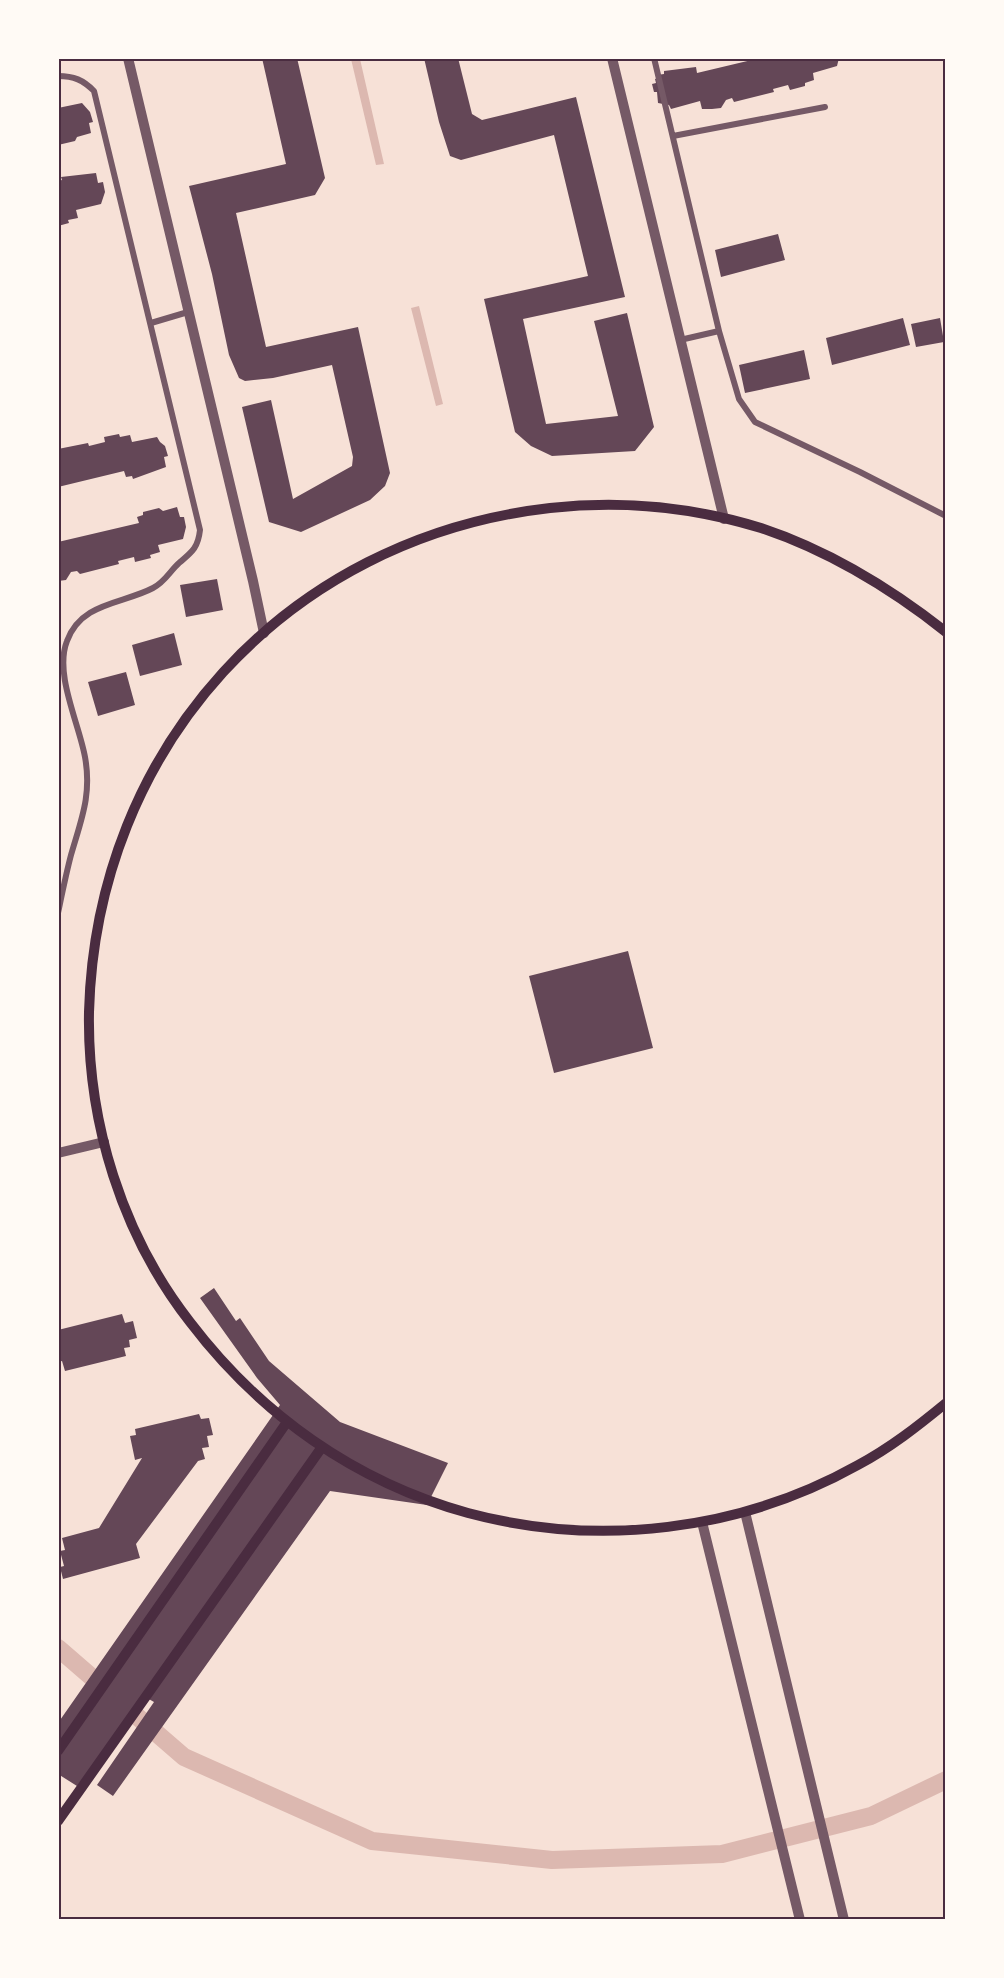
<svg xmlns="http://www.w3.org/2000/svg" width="1004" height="1978" viewBox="0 0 1004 1978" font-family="'Public Sans',sans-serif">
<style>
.water{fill:#dcb8b0}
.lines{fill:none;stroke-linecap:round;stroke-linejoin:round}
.canal{stroke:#dcb8b0;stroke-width:18}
.building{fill:#644757}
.minor{stroke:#755966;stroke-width:6}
.tertiary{stroke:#755966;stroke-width:10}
.secondary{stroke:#4a2c40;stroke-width:10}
.neatline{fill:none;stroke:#4a2c40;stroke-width:2}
</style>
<rect width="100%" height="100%" fill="#f7e1d7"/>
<path class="water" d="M351,59H360L384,164L376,165Z
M419,306L443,404L436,406L411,308Z"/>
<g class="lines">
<path class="canal" d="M58,1648L184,1757L372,1841L552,1860L722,1854L871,1816L946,1780"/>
</g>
<path class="building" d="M262,58H297L325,178L315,195L236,213L266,347L358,327L390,473L385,486L370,500L301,532L269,522L242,407L271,400L293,499L352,466L353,457L332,365L273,378L245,381L239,378L229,355L212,274L189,186L286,164Z
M424,58H458L472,114L482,120L576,97L625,297L523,319L546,424L618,416L594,321L627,313L654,427L635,451L552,456L531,446L515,432L484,299L588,276L554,135L461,160L450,156L439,122Z
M760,58H839L837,66L813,73L814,80L805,83V86L790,90L788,85L773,89L774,92L734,102L732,98L726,100L721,108L712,109H702L700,101L671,109L669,105L658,103L657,92H654L652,84L656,83L655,79L658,78L657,75L664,74V71L696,67L697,73Z
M82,103L90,112L93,122L89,123L91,133L77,137L75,141L58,145V108Z
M96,173L98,183L103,182L105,192L101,204L76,210L78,218L68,220L69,223L58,226V181L62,180L61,177Z
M778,234L785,260L721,277L715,250Z
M903,318L910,345L832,365L826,338Z
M940,318L944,342L916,347L911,324Z
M804,350L810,379L745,393L739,365Z
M119,434L120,437L130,435L132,442L157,437L160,442L165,446L168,456L164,457L166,467L133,479L132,476L126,477L124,471L58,487V449L88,443L89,446L105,442L104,437Z
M177,507L180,517H184L186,527L183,539L158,545L160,552L150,555L151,558L135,562L134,557L118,561L119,564L80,574L77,571L71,572L66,580L58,581V542L139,523L137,517L143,515V512L159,508L163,511Z
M217,579L223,610L186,617L180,585Z
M174,633L182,665L140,676L132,645Z
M126,672L135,705L98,716L88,682Z
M628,951L653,1048L554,1073L529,976Z
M214,1288L236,1321L240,1318L269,1361L340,1422L448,1463L427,1505L330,1491L113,1796L97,1785L154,1702L147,1698L77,1786L58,1774V1723L280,1405L257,1378L200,1298Z
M122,1314L125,1323L133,1321L137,1338L129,1340L130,1347L124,1348L126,1356L65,1371L62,1361L58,1362V1330Z
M199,1414L201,1419L209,1418L213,1435L207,1436L209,1447L202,1448L205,1459L198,1461L136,1544L140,1558L63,1579L60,1567L64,1566L60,1551L65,1550L62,1538L99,1528L142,1458L135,1460L130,1436L136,1435L135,1429Z"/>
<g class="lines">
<path class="minor" d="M654,58L719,331L739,399L755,422L860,472L946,516
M58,76C74,76 83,80 94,91L200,530C198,548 192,552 179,563C170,571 165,582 153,588C123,604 81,602 67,641C54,674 79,723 85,757C92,795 81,820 71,855C66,874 62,894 58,913
M673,136L825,107
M151,323L188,312
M680,340L719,331"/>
<path class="tertiary" d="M128,58L253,581L264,633
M612,58L724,519
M58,1153L104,1142
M745,1512L844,1920
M702,1522L800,1920"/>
<path class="secondary" d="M946,632C889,587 830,551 761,528C693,507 620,500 550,508C286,538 96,748 89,1012C87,1122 122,1235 190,1322C260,1414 355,1482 468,1513C599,1548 740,1531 858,1465C890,1448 918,1426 946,1403
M58,1751L287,1422
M58,1821L322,1447"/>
</g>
<rect width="1004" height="1978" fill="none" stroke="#fffaf5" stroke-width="120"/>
<rect x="60" y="60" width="884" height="1858" class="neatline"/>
</svg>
